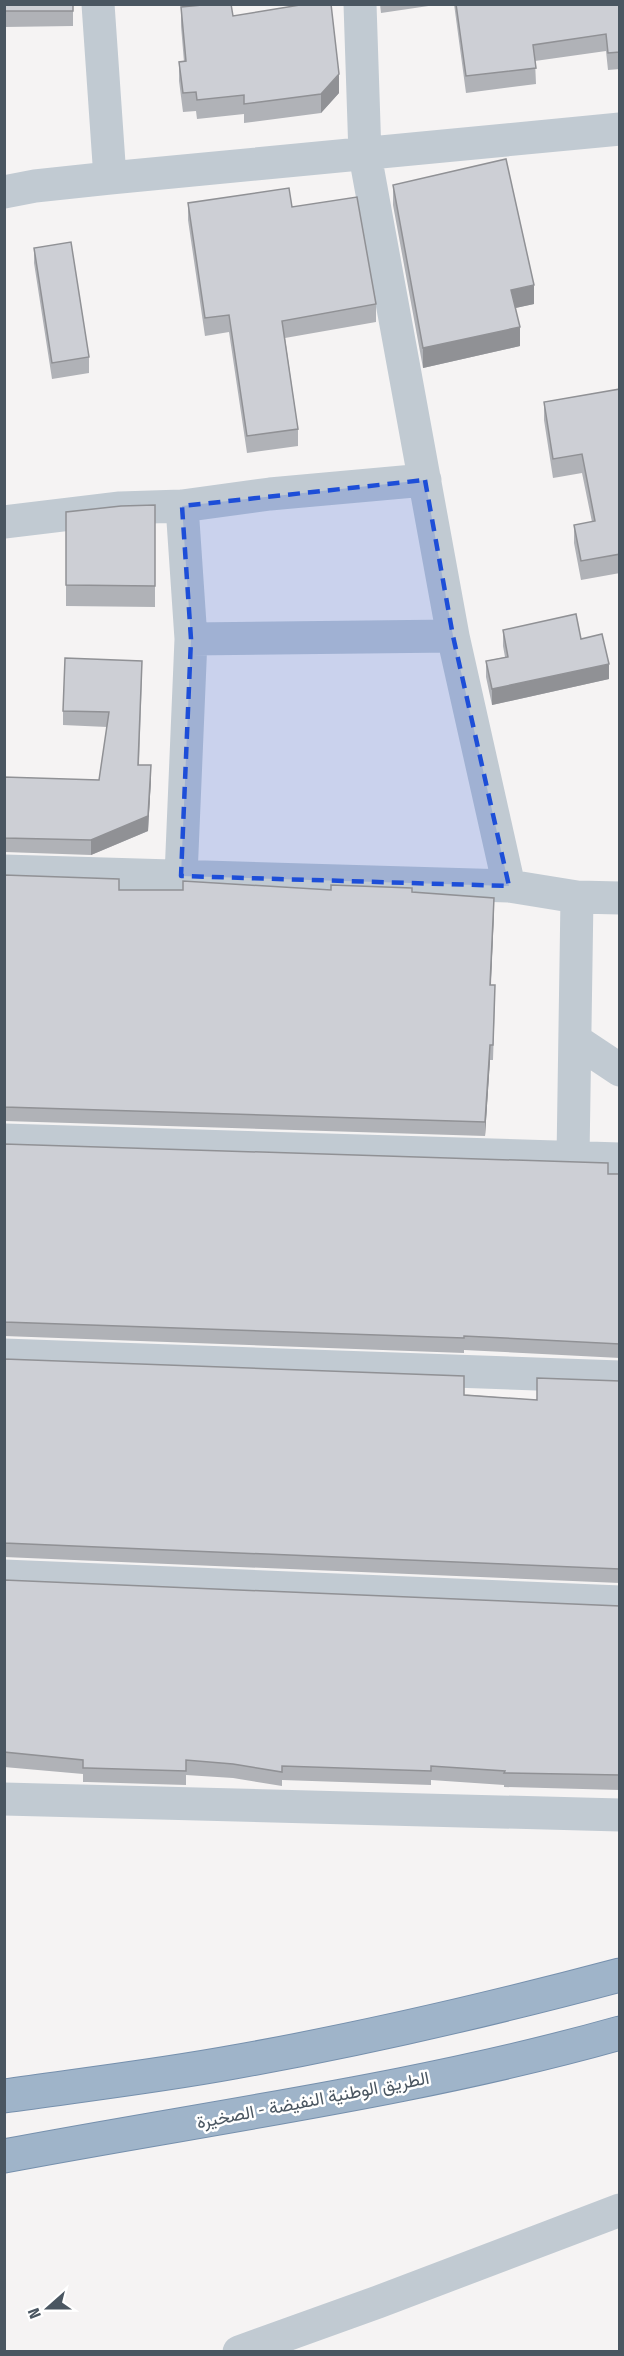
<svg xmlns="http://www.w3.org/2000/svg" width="624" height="2356" viewBox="0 0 624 2356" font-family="'Fira Sans Condensed',Vazirmatn,sans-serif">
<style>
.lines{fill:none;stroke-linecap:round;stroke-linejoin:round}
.trunk-casing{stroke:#7690ad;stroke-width:35}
.minor{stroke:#c1cad2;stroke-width:33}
.trunk{stroke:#9fb4c9;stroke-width:33}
.wall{fill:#b0b2b7}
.shaded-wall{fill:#909195}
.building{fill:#cdcfd5;stroke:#909195;stroke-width:1.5}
.marked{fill:#1d4ed8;fill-opacity:0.2;stroke:#1d4ed8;stroke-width:4.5;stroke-dasharray:12 8;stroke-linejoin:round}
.labels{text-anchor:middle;stroke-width:5;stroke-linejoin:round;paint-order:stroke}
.street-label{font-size:18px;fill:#4a5661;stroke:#fff}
</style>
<rect width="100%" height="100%" fill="#f5f3f3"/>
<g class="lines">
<g class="trunk-casing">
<path id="trunk" d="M4,2096C81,2085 158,2076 234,2062C364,2039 492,2009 620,1975
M4,2156C210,2117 418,2090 620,2033"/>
</g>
<path class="minor" d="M98,4L110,178
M360,4L365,155L453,636L509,886
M4,192L35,186L110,178L620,129
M4,522L120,508L182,506L270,494L425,480
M191,639L453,636
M4,871L509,886L577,897L620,898
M181,876L191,639L182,506
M575,1040L620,1070
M4,1140L620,1159
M573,1158L577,897
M4,1355L620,1377
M4,1576L620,1602
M4,1799L620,1815
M239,2352L378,2302L620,2210"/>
<use href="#trunk" class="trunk"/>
</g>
<path class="wall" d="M4,4H73V26L4,27Z
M380,4H442L381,13Z
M454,4H620V69L608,70L606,51L535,61L536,84L466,93Z
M181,7L233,16L339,93L321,113L244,123V114L197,119L196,111L183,112L179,81V62H184L181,26Z
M393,185L534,304L515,308L520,346L423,368L393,205Z
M188,203L292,207L376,304V322L285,338L298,429V446L247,453L229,332L205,336L188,220Z
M34,248L89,357V373L52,379L34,263Z
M620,389V573L581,580L574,543V525L592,522L582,473L553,478L544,420V402Z
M155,505V607L66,606V512Z
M503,630L581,639L609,679L492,705L486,677V661L505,657L503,646Z
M142,675L139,765L151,779L148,831L91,855L5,852L4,777L99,780L107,727L63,725V711Z
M4,875L119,890H331L412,892L494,912L491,985L495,999L493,1060H490L485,1136L5,1121Z
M4,1144L620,1174V1358L464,1350V1353L4,1336Z
M4,1359L537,1400L620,1381V1583L4,1557Z
M4,1580L620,1606V1790L504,1787V1785L431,1780V1785L282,1780V1786L233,1778L186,1775V1785L87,1782H83V1774L4,1767Z"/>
<path class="shaded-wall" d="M339,74V93L321,113V94Z
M534,285V304L511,309V290Z
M520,327V346L423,368V348Z
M609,664V679L492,705V689Z
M151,765V779L148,831L91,855V840Z
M494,898V912L490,999V985Z
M490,1045V1060L485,1136V1122Z"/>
<path class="building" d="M4,4H73V11H4Z
M213,4H231L233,16L306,4H331L339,74L321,94L244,104V95L197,100L196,92L183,93L179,62L186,61L181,7Z
M456,4H620V52L608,53L606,34L533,45L536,68L466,76Z
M506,159L534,285L511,290L520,327L423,348L393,185Z
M289,188L292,207L357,197L376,304L282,321L298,429L247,436L229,315L205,318L188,203Z
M71,242L89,357L52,363L34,248Z
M620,389V554L581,561L574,525L595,521L582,454L553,459L544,402Z
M155,505V586L66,585V512L121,506Z
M576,614L581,639L602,634L609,664L492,689L486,661L508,657L503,630Z
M65,658L142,661L138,765H151L148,816L91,840L4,838V777L99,780L109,712L63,711Z
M4,875L119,879V890H183V881L331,890V885L412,888V892L494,898L490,985H495L493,1045H490L485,1122L4,1107Z
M4,1144L608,1163V1174H620V1344L464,1336V1338L4,1322Z
M4,1359L464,1376V1395L537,1400V1378L620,1381V1569L4,1543Z
M4,1580L620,1606V1775L504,1773L505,1771L431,1766V1771L282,1766V1772L233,1764L186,1760V1771L87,1768H83V1760L4,1752Z"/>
<path class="marked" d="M425,480L453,636L509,886L181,876L191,639L182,506Z"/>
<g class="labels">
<g class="street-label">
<text transform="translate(313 2100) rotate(-11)" y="6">الطريق الوطنية النفيضة - الصخيرة</text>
</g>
</g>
<rect width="624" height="2356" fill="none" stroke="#4a5661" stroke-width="12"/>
<g transform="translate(48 2308) rotate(249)" stroke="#ffffff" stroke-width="4.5" paint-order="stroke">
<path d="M0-4.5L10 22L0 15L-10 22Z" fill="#4a5661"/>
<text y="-9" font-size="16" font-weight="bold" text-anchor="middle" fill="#4a5661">N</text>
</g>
</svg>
